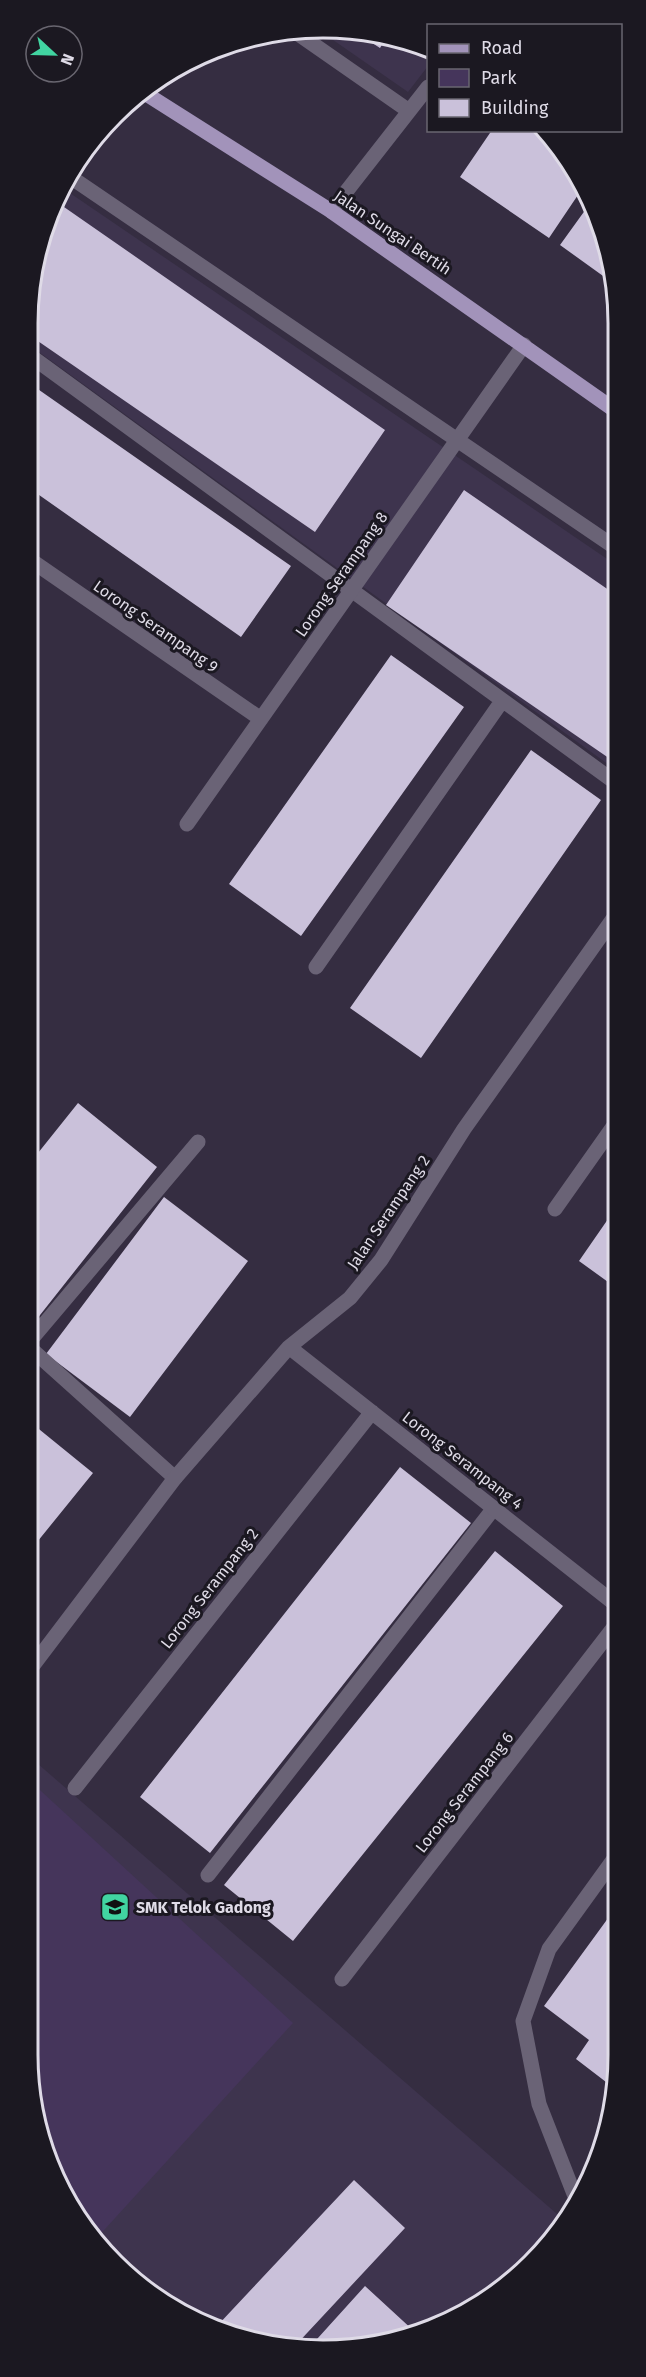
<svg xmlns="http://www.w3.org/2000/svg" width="646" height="2377" viewBox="0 0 646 2377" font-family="'Fira Sans',sans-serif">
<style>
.built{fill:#3e344e}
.green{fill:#45355b}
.building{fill:#cac1da}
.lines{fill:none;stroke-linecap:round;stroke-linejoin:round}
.lane{stroke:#6a6376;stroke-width:15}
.street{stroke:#6a6376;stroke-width:15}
.primary{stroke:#a293ba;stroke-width:15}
.labels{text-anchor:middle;stroke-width:6;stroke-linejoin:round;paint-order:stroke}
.street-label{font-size:16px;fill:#dfdbe7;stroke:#1b1821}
.poi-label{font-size:16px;font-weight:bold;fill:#dfdbe7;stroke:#1b1821;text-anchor:start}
.rim{fill:none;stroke:#dfdbe7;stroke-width:3}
</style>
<rect width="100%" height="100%" fill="#352d41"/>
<path class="built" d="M323,33H380L428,49V66L408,92Z
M64,189L616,565V770L32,347L33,266Z
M30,1757L564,2220L503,2289L400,2340L303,2349L192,2319L101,2249L49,2167L27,2054Z"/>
<path class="green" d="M29,1780L293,2023L95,2240L49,2167L27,2054Z"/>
<path class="building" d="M357,33H380L388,35L380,48Z
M492,130H544L584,186L549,238L460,177Z
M591,202L617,285V286L560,245Z
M64,207L385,430L315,532L32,337L33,266L45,235Z
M32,385L291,566L241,637L32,490Z
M464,490L616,595V763L386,605Z
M391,655L464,707L301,936L229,884Z
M531,750L601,800L421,1058L350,1008Z
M78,1103L157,1167L29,1329L30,1163Z
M164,1197L248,1261L130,1417L46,1354Z
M615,1209V1287L579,1261Z
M29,1421L93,1473L29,1552Z
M400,1467L471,1523L210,1853L140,1797Z
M495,1551L563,1606L293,1941L224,1885Z
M614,1910L613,2071L606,2082L576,2059L589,2040L544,2006Z
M354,2180L405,2228L294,2347L217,2326Z
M365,2286L415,2332L400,2340L308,2349Z"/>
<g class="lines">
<path class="lane" d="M32,357L616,783
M316,967L502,701
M29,1342L198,1142
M29,1347L175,1478
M208,1875L494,1508
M578,2204L539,2104L523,2021L549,1949L614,1859"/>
<path class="street" d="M297,33L409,111
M69,176L616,548
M331,211L428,87
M32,561L261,719
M187,824L524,345
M555,1209L615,1124
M289,1347L614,1603
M28,1672L175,1478L289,1347L350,1298L381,1260L464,1129L615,916
M75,1788L372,1412
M342,1979L614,1627"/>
<path class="primary" d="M143,92L331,211L616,411"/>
</g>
<defs>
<g id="school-square" transform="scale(1.5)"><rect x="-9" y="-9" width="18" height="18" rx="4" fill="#41d4a1" stroke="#1b1821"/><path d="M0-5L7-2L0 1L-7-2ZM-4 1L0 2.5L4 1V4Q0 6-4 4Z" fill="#111"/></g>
</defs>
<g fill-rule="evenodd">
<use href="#school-square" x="115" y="1907"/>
</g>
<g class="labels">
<g class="street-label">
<text transform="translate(393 232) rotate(34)" y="6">Jalan Sungai Bertih</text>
<text transform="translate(341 574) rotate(-55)" y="6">Lorong Serampang 8</text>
<text transform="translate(156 626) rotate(35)" y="6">Lorong Serampang 9</text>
<text transform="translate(388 1212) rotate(-56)" y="6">Jalan Serampang 2</text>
<text transform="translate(463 1460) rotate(38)" y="6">Lorong Serampang 4</text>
<text transform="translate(209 1588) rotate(-52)" y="6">Lorong Serampang 2</text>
<text transform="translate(464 1792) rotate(-52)" y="6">Lorong Serampang 6</text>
</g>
<g class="poi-label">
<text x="136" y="1913">SMK Telok Gadong</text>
</g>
</g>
<path d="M0 0H646V2377H0ZM323 38H323A285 285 0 0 1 608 323V2055A285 285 0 0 1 323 2340H323A285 285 0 0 1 38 2055V323A285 285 0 0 1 323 38Z" fill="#1b1821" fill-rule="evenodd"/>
<path class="rim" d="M323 38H323A285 285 0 0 1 608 323V2055A285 285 0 0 1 323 2340H323A285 285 0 0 1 38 2055V323A285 285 0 0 1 323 38Z"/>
<rect x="427" y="24" width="195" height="108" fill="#1b1821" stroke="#696670" stroke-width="1.5"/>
<rect x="439" y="44" width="30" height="9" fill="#a293ba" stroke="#696670" stroke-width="1.5"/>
<text x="481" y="54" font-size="18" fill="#dfdbe7">Road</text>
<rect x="439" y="69" width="30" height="18" fill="#45355b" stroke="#696670" stroke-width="1.5"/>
<text x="481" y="84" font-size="18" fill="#dfdbe7">Park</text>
<rect x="439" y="99" width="30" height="18" fill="#cac1da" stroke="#696670" stroke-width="1.5"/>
<text x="481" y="114" font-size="18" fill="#dfdbe7">Building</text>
<g transform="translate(54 54) rotate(112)"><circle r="28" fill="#1b1821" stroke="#696670" stroke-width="1.5"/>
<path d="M0-4.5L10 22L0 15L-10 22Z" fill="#41d4a1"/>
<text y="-9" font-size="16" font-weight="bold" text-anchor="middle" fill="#dfdbe7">N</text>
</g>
</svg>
